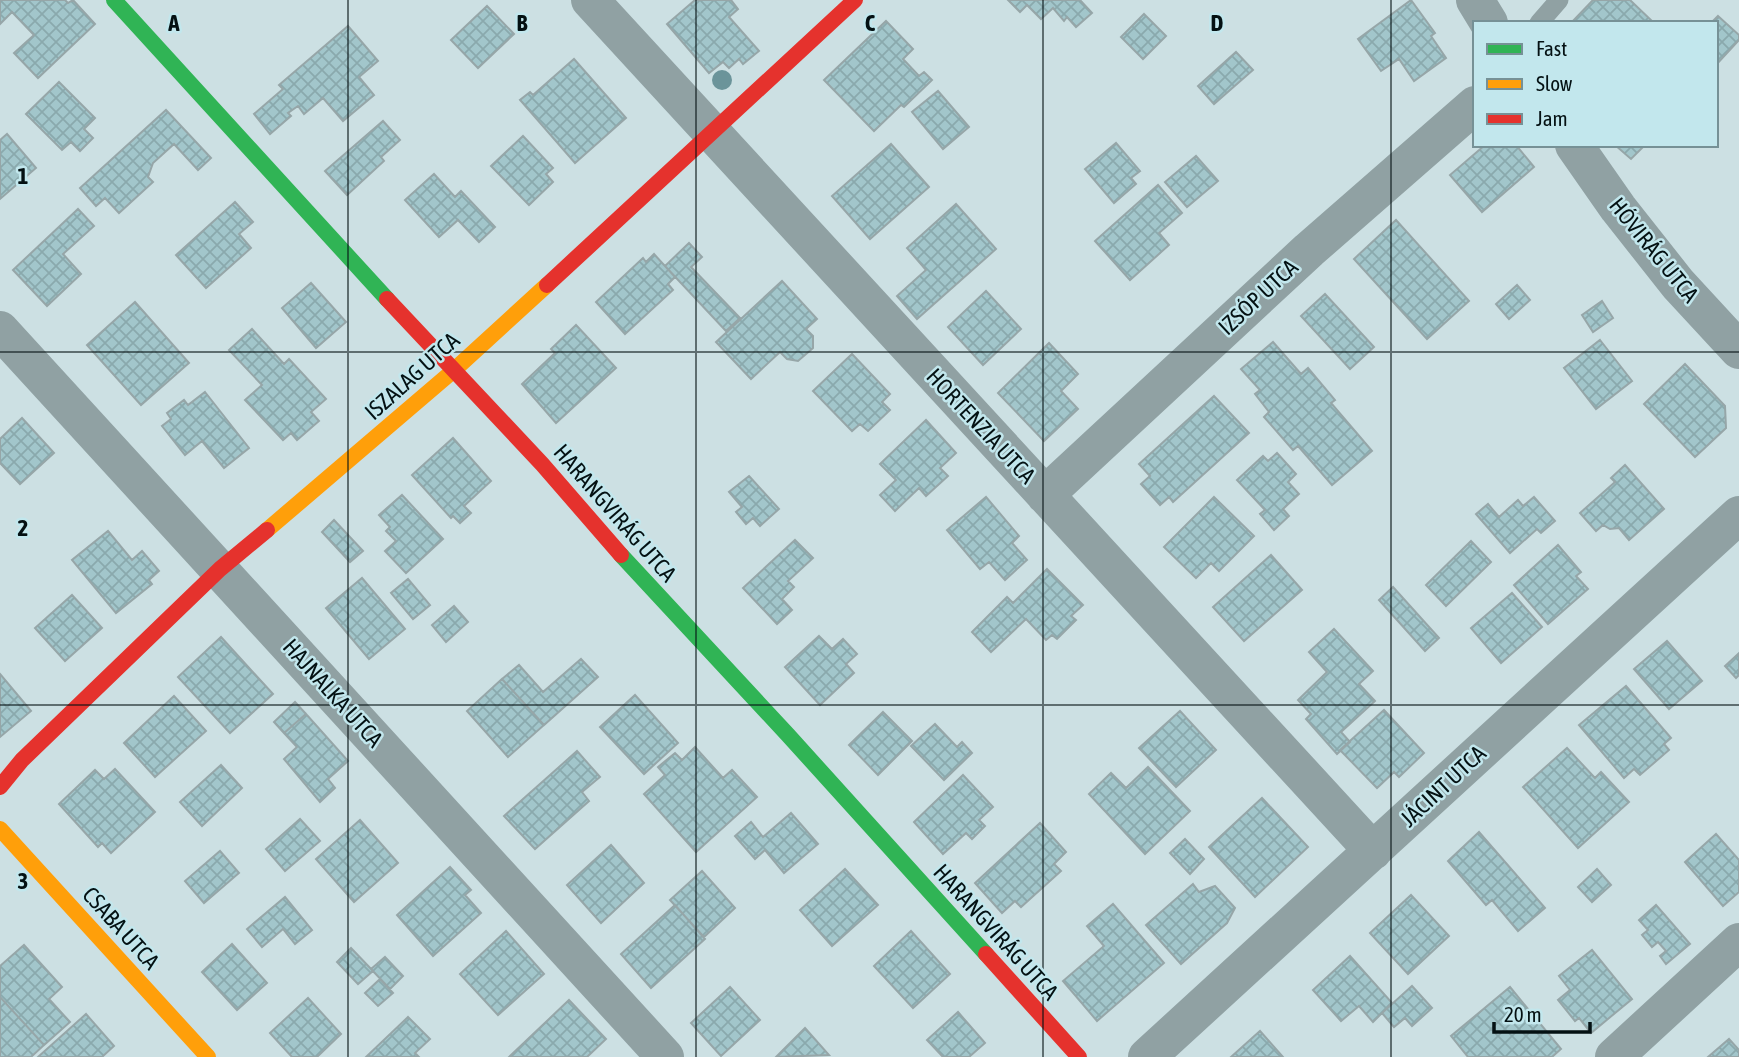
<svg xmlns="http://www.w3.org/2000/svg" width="1739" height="1057" viewBox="0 0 1739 1057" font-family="'Asap Condensed',sans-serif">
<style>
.building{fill:url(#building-cross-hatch);stroke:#96a6a8;stroke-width:2}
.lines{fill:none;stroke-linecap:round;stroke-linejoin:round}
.lane{stroke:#90a1a3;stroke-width:19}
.street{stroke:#90a1a3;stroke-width:38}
.fast{stroke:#30b455;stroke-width:16}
.slow{stroke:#ff9f0a;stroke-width:16}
.jam{stroke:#e5322d;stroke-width:16}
.tree{fill:#6b949a}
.grid{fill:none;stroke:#041113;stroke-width:2;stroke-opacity:0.55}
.labels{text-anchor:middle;stroke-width:5;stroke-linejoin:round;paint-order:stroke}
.street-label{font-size:23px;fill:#041113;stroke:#c2e7ed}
.grid-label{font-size:23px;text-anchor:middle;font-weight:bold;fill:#041113;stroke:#c2e7ed;stroke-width:5;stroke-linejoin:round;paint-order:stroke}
</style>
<defs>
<pattern id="building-cross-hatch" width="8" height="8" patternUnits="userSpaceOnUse" patternTransform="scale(1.75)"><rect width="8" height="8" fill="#a2c6cb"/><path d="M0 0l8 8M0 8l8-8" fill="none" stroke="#8aa9ad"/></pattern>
</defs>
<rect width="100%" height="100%" fill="#cce0e3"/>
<path class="building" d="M0,0H65L68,3L73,0L95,24L38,78L14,53L34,35L12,12L0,24Z
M695,0H731L738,9L729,17L759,51L743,64L739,59L729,68L723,62L709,73L667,24Z
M1008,0H1080L1092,13L1076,27L1067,17L1064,21L1053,8L1041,19L1027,5L1020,12Z
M1411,0L1435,33L1431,36L1446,58L1414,81L1399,59L1381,71L1358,39Z
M1593,0H1630L1653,22L1571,23Z
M487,6L514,34L478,68L451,40Z
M1144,14L1166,36L1143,59L1121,37Z
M1718,16L1739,35V40L1716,65V23H1711Z
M886,21L913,49L903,59L919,76L924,72L932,80L904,107L901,105L874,131L824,80Z
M348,26L378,61L359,77L374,95L343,121L323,98L304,114L298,106L288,113L291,116L270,134L254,114L283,89L279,85Z
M1236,52L1253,70L1214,104L1198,86Z
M574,59L626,118L575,163L520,100L530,92L533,95Z
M59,82L95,118L84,129L93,138L80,151L71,142L62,150L26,114Z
M938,91L969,127L943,149L912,112Z
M166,110L211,158L198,170L174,144L153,163L148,177L153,182L119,213L105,198L96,206L80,188Z
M383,121L400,140L381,157L384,161L347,195L325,171Z
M7,134L36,168L0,199V140Z
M523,136L553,168L546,174L553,182L529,205L491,166Z
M1116,143L1140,171L1131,178L1136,184L1114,203L1085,169Z
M891,144L929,187L870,239L832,196Z
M1485,145H1516L1534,167L1482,212L1450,175Z
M1615,145H1645L1631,159Z
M1196,156L1218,181L1187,207L1165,182Z
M434,174L455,197L461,191L495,227L479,242L458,220L439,237L405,200Z
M1158,185L1182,213L1159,233L1169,245L1130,280L1095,241Z
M235,202L253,222L239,234L251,248L206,288L176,255Z
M956,204L996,249L917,319L897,296L926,270L907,248Z
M78,209L94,226L63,254L81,274L47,306L13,270Z
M1396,220L1469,301L1427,339L1354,259Z
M689,243L702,257L691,267L740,318L726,331L665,266Z
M654,254L675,277L668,284L673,290L625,334L596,302L643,258L646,262Z
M782,281L817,319L806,329L813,336V348L798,361L787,359L780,352L751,379L716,342Z
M311,283L346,322L316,348L282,308Z
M1517,285L1530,300L1509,319L1496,304Z
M986,291L1021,329L983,365L948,327Z
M1325,294L1374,347L1350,369L1301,316Z
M1602,301L1613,318L1593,332L1582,315Z
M135,302L189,363L141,405L87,345Z
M576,325L616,368L556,423L522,384L555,353L551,349Z
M252,329L284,364L289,359L326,399L311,412L319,421L297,440L291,433L283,440L245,400L262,385L229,350Z
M1600,340L1632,381L1596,409L1564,368Z
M1273,342L1301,374L1308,368L1335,400L1331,403L1372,451L1332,485L1298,446L1293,450L1264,417L1269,412L1255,394L1260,390L1241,369Z
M1049,343L1078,374L1061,391L1078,409L1044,441L998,393Z
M852,354L890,394L882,402L890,410L868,431L860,424L852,431L813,391Z
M1685,364L1725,406L1726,428L1695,457L1644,404Z
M205,392L249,448L224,468L202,441L185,455L162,426L171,419L167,413L184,400L188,405Z
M1214,396L1249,433L1173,502L1169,497L1160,505L1141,484L1150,476L1139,464Z
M22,418L54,453L20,484L0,463V439Z
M926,420L956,453L940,468L948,476L926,496L919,488L895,511L880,495L896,480L880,464Z
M453,438L491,481L464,506L471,513L460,523L453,516L451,518L412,475Z
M1277,453L1296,474L1288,482L1299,494L1283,509L1289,516L1274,530L1260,514L1265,510L1237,480L1263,456L1268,461Z
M1625,465L1664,509L1629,540L1619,528L1610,529L1603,525L1596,531L1580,513L1615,482L1611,478Z
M749,476L779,509L760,526L753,518L746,524L736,512L742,507L729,492Z
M402,495L443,539L406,573L385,551L396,541L386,531L390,527L379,515Z
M986,497L1019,536L1012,543L1027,560L1005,580L989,562L980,569L947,530Z
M1214,497L1254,536L1219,571L1211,563L1196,578L1164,547Z
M1534,497L1555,521L1541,533L1537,529L1510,553L1476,514L1488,504L1499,517L1518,500L1523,506Z
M334,520L363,551L350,562L322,532Z
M108,531L132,560L142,551L159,571L149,580L152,584L116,613L72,560Z
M795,540L813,558L788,581L794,587L782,599L792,610L777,624L743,588Z
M1471,541L1491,562L1446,606L1426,585Z
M1558,545L1581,572L1576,576L1588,589L1548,624L1514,585Z
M1271,555L1302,590L1244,641L1213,607Z
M1047,569L1083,605L1071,616L1076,620L1057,639L1052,635L1046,640L1026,619L991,652L972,632L1007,597L1013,603Z
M362,578L405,629L369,659L326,608Z
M408,579L430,605L413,619L391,593Z
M1393,587L1439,638L1425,651L1379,600Z
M1512,593L1542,627L1501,663L1471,628Z
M72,595L102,628L65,661L35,628Z
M454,606L468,622L446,642L432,625Z
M1334,629L1373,671L1359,684L1375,701L1341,732L1350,742L1337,754L1306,719L1311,714L1298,700L1327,672L1309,652Z
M819,636L832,649L843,639L857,654L846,664L854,673L820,705L785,667Z
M221,637L273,694L230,733L178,677Z
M1667,641L1702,681L1669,709L1634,669Z
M1739,653V675L1736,678L1725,666Z
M581,659L598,677L544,725L502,679L519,665L543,692Z
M0,674L31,711L0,737Z
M502,679L544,725L508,757L467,711Z
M1626,686L1671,738L1664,744L1669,750L1640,775L1634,769L1624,778L1579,725Z
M635,695L678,743L644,774L600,727Z
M174,696L206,731L155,777L124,743Z
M295,702L306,714L284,733L274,722Z
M1384,710L1424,753L1399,777L1394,772L1377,788L1340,750Z
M1180,711L1216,750L1176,787L1139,748Z
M883,712L912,741L878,775L849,745Z
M306,714L348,761L328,779L335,788L320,802L284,759L297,747L284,733Z
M935,724L957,747L962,742L972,753L944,780L911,746Z
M695,747L723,778L732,770L757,797L696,852L644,794L665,775L658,767L675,753L682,760Z
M1567,748L1595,778L1601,772L1629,802L1578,848L1523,787Z
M577,751L600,777L582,792L589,801L535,849L504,816Z
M221,765L242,788L202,826L180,802Z
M1148,767L1190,811L1145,854L1089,794L1111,773L1126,788Z
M115,769L155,812L111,853L102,843L98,847L59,804L95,770L104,779Z
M963,775L993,807L979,820L985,826L972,839L966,833L943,854L914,822Z
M1262,798L1308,847L1255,897L1209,847Z
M791,813L818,844L784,873L765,850L755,859L735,836L751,822L763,837Z
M300,819L320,841L285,871L266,849Z
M360,820L398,863L354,902L316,859Z
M1040,823L1066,852L1054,864L1061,871L1021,907L1015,901L1002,913L975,883Z
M1479,832L1545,908L1518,931L1492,900L1486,905L1448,861Z
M1716,834L1739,860V892L1723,906L1685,862Z
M1185,839L1204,859L1190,874L1170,853Z
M611,845L644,883L601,923L567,885Z
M220,851L239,873L204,903L185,881Z
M450,867L471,890L465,895L481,913L433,956L397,915Z
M845,869L878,905L832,946L800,910Z
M1597,869L1611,885L1592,902L1578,887Z
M702,871L735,908L704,937L670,900Z
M1193,884L1199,892L1215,886L1235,908L1227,923L1181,964L1146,925Z
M1411,895L1449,936L1408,974L1370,933Z
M285,897L312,930L295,944L283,929L262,947L247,929Z
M1113,904L1164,963L1097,1021L1063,981L1104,946L1087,926Z
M675,905L705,939L651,988L621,954Z
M1656,905L1690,944L1666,964L1660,956L1666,951L1658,942L1652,947L1642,935L1648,930L1639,920Z
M506,931L544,974L498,1015L460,974Z
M911,931L950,974L913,1008L874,966Z
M232,944L267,983L237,1010L202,972Z
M24,945L62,987L49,999L70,1022L44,1045L0,997V966Z
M351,948L373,971L358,984L337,962Z
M1592,950L1632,999L1591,1033L1579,1018L1575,1021L1558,1000L1570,990L1559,976Z
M1350,956L1392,1003L1373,1022L1359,1006L1341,1021L1313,990Z
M385,957L403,976L390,989L371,969Z
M380,979L393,993L378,1006L365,993Z
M1412,986L1432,1008L1412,1026L1405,1018L1394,1027L1382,1013Z
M730,987L760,1020L721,1056L691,1023Z
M1510,987L1561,1049L1552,1057H1468L1451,1036Z
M0,997L44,1045L31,1057H0Z
M308,998L341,1034L317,1057H292L270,1033Z
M569,1000L606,1039L587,1057H509Z
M958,1012L985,1043L969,1057H943L927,1040Z
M86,1014L114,1046L102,1057H38Z
M408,1017L430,1039L415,1053L419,1057H366Z
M805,1028L829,1055L776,1057Z
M1260,1031L1283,1057H1231Z
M1729,1039L1739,1050V1057H1708Z"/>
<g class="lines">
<path class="lane" d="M1539,23L1559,0"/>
<path class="street" d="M590,0L1373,851
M1475,0L1489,23
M1574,145L1618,208L1678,284L1739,350
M0,330L665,1057
M1045,495L1309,250L1475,105
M1147,1057L1739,515
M1614,1057L1739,942"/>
<path class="fast" d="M114,0L387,299
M621,555L788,735L986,954"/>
<path class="slow" d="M267,530L453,371L547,285
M0,829L208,1057"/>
<path class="jam" d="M547,285L855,0
M387,299L542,464L621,555
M0,787L22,760L220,569L267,530
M986,954L1079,1057"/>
</g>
<circle class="tree" cx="722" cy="80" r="10"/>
<path class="grid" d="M348,0V1057M696,0V1057M1043,0V1057M1391,0V1057M0,352H1739M0,705H1739"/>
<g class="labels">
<g class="street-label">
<text transform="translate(1654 250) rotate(51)" y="8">HÓVIRÁG UTCA</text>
<text transform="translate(1258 297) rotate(-43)" y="8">IZSÓP UTCA</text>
<text transform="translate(412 376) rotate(-42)" y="8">ISZALAG UTCA</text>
<text transform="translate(981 426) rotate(47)" y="8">HORTENZIA UTCA</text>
<text transform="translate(615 513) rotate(49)" y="8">HARANGVIRÁG UTCA</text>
<text transform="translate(333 693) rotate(48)" y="8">HAJNALKA UTCA</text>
<text transform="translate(1443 786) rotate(-43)" y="8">JÁCINT UTCA</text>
<text transform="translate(121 928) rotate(48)" y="8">CSABA UTCA</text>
<text transform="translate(996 932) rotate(48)" y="8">HARANGVIRÁG UTCA</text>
</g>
</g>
<g class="grid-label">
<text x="174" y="31">A</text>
<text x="522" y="31">B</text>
<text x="870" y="31">C</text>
<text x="1217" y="31">D</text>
<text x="23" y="184">1</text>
<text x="23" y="536">2</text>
<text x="23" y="889">3</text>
</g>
<rect x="1473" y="21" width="245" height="126" fill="#c2e7ed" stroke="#769196" stroke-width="2"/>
<rect x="1487" y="44" width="35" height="10" fill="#30b455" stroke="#769196" stroke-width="2"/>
<text x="1536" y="56" font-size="21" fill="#041113">Fast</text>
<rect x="1487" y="79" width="35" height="10" fill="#ff9f0a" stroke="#769196" stroke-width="2"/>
<text x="1536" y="91" font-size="21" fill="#041113">Slow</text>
<rect x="1487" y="114" width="35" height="10" fill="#e5322d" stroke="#769196" stroke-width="2"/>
<text x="1536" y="126" font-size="21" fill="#041113">Jam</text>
<path d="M1494 1022v10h96v-10" fill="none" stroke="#041113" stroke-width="3.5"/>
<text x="1504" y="1022" font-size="21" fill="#041113" stroke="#c2e7ed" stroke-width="5" paint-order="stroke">20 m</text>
</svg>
